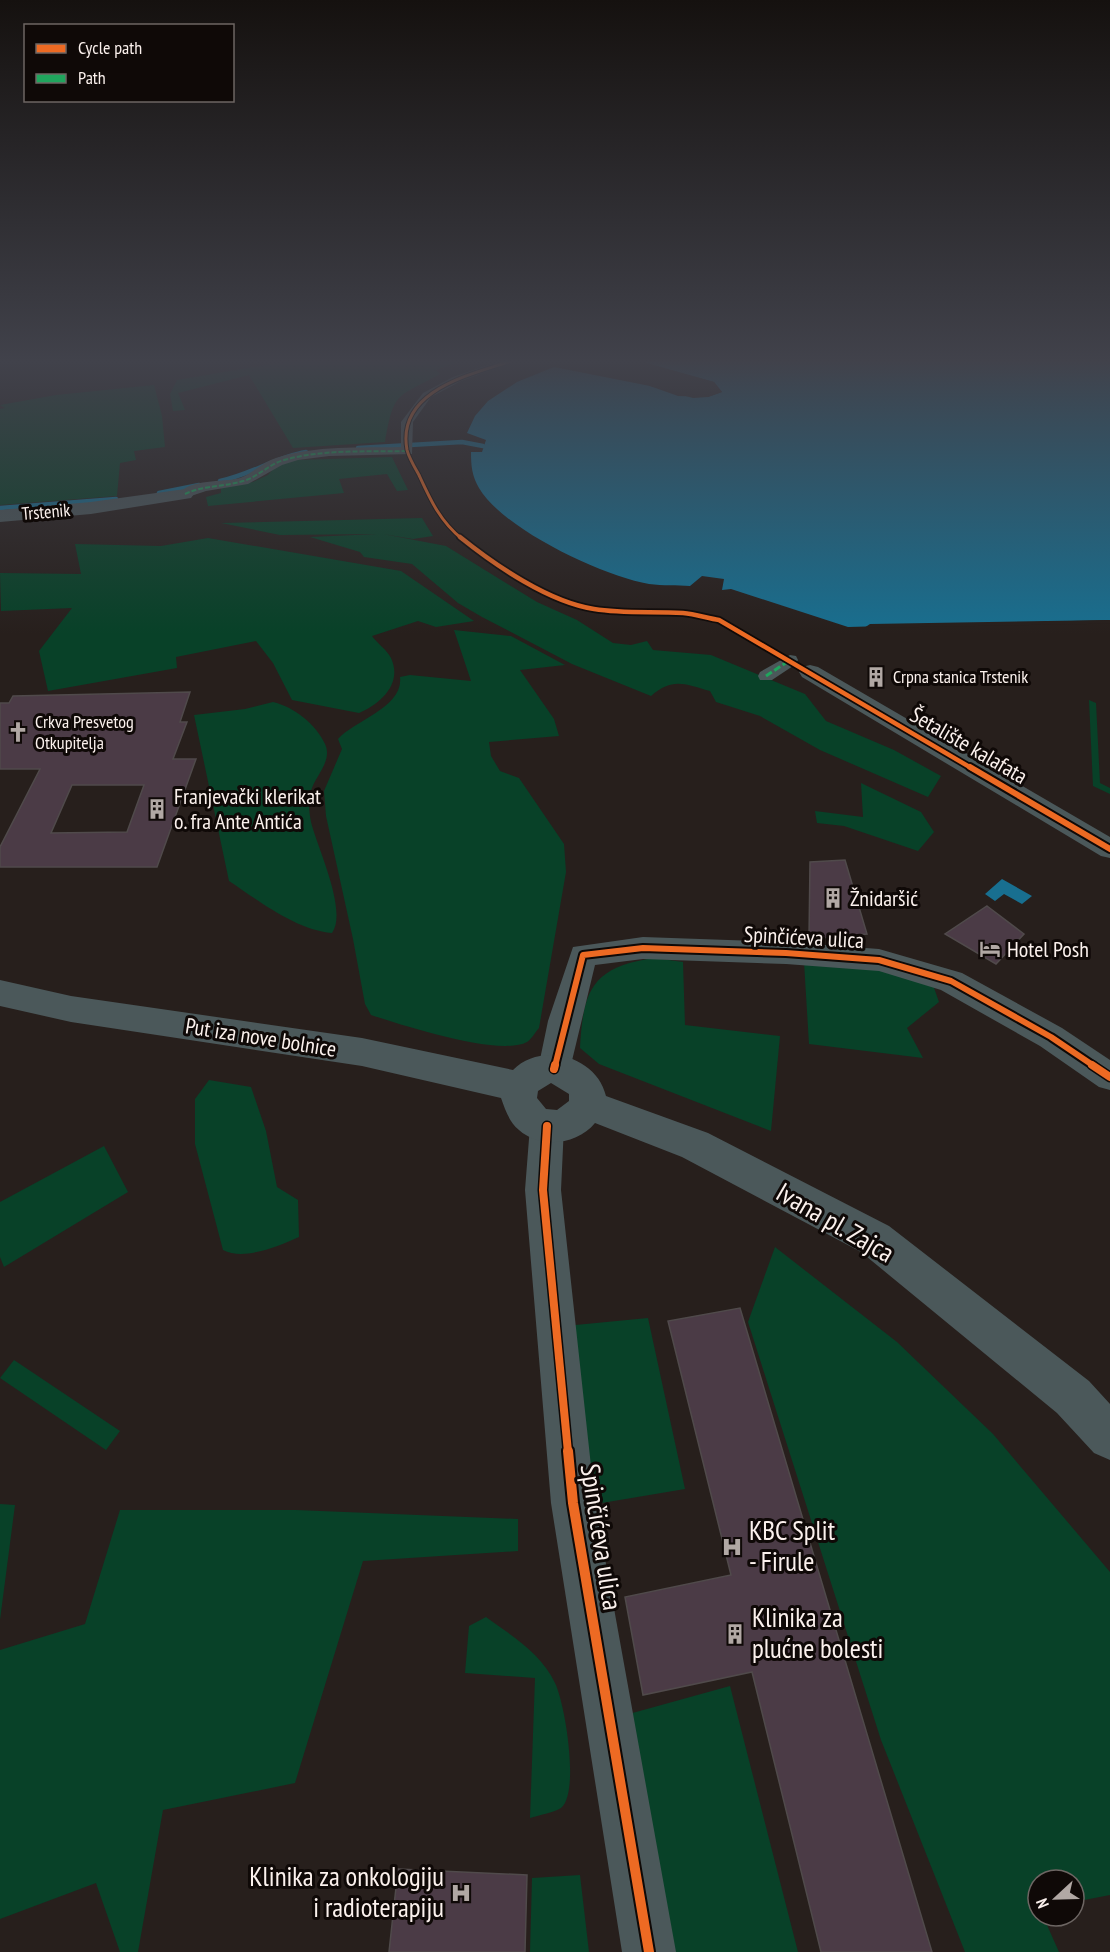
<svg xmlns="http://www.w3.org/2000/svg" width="1110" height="1952" viewBox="0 0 1110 1952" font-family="'PT Sans Narrow',sans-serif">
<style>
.green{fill:#084128}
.water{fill:#186f90}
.pier{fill:#271f1c}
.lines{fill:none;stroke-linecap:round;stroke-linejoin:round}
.stream{stroke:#186f90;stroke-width:4.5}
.building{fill:#4b3b46;stroke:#504a4b;stroke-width:1.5;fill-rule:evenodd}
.pedestrian{fill:#4b585a;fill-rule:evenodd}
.minor{fill:#4b585a;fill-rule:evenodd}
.tertiary{fill:#4b585a;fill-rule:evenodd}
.quiet-far1{stroke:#20a55d;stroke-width:2;stroke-dasharray:5 2;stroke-linecap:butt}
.quiet{stroke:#20a55d;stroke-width:3;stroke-dasharray:7 3;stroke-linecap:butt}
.cycleway-far4-casing{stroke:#0f0907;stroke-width:5}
.cycleway-far3-casing{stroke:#0f0907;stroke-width:8}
.cycleway-far2-casing{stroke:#0f0907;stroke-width:10}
.cycleway-far1-casing{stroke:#0f0907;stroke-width:11}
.cycleway-casing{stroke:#0f0907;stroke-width:14}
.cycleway-far4{stroke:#ed6a23;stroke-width:3}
.cycleway-far3{stroke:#ed6a23;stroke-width:4.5}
.cycleway-far2{stroke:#ed6a23;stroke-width:6}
.cycleway-far1{stroke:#ed6a23;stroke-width:8}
.cycleway{stroke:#ed6a23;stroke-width:10}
.labels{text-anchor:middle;stroke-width:6;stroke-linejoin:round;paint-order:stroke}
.far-street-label{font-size:18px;fill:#fbf1ed;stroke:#0f0907}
.far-poi-label{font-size:18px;fill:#fbf1ed;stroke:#0f0907;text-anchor:start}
.street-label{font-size:22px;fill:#fbf1ed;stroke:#0f0907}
.poi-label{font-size:22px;fill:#fbf1ed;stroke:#0f0907;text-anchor:start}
.near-street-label{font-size:27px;fill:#fbf1ed;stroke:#0f0907}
.near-poi-label{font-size:27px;fill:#fbf1ed;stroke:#0f0907;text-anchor:start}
</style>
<rect width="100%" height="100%" fill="#271f1c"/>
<path class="green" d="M289,361H461L436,370L440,374C397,398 394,390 385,442L293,448L249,375L178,393L185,410L173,411L170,394L177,380Z
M154,385L162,416L165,447L134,451L136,460L120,463L117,496L0,505V409L5,408L0,405L56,395Z
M392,457L408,490L397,491L387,474L339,479L344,493L208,506L206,497L221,493V487L253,482L268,475L276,466L296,460Z
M422,518L433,536L413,539L383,534L446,546L537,602L577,620L613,643L631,645L647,641L653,650L711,655L805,694L826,721L894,750L941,776L928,797L820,750L760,716L716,702L710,691C684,684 673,677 651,696L572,664L482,617L458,603L412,564L364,557L360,552L310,537L377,534L280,535L221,523Z
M208,538L401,571L474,621L436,627L418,621L372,636C377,643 387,650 391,658C403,684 380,704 359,713L292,700L273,663L256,641L176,657L177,668L48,691L39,651L72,608L1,611L0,573L81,574L75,544L161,546Z
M454,630L511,636L565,665L520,670L554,719L559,736L489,742L491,756L500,771L519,778L564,844L566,872L539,1028C535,1032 532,1039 527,1042C499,1057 402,1025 371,1015L365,1004L353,939L326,816L324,791L342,749L338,739C354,721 404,707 400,677L410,675L471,681Z
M1089,700L1096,703L1100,783L1110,788V794L1093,786Z
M273,702C294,707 316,724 325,744C333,761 315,776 311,791C308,801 309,812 311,822C317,847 348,911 332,933C296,930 259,901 229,881L194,715L245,709Z
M861,783L921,812L934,832L918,851L844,826L817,823L815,811L863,817Z
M654,958L683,962L685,1025L780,1036L771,1131L599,1064L580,1048C583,990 592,967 654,958Z
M804,962L868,966L932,982L939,1002L907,1028L923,1058L809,1044Z
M209,1080L251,1087L266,1131L277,1187L298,1200L299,1237C279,1246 244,1261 223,1250L195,1144V1099Z
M104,1146L128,1192L4,1267L0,1257V1202Z
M775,1247L897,1342L993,1434L1110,1572V1895L1074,1902V1880H1038V1916H1043L1059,1952H965L881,1740L748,1322Z
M648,1318L685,1489L584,1506L565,1326Z
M14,1360L120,1431L106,1450L0,1378Z
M0,1504L15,1505L0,1620Z
M120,1510H296L518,1519V1551L363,1561L295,1783L163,1810L138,1952H120L96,1883L0,1919V1650L85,1624Z
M486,1617C511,1635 542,1654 555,1683C565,1703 580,1793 561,1808C553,1813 539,1815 530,1818L535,1678L465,1673L469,1626Z
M730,1686L798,1952H661L618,1717Z
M580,1875L589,1952H530L532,1878Z"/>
<path class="water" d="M640,361H1110V620L848,627L731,589L722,590L724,579L702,576L690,586C677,585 663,586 649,584C602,576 503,529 479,488C472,476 471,466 471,452H482L486,440L467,433L475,416L488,401L517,382L554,367L650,386L678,396L708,397L722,392L714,382Z
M1002,879L1032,896L1022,904L1004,894L995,901L985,894Z"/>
<path class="pier" d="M637,361L714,382L722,392L708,397L693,398L650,386L649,382L693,395L707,394L718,390L713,385L639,364Z
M1110,620V623L1088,624L864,628L870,624Z"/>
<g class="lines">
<path class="stream" d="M358,448L462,442L483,446
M220,481C250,475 276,457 306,452
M159,493L199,485
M0,508L116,499"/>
</g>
<path class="building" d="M190,692L180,722H187L173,759H196L157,867H0V847L40,769H0V703H9L13,696ZM72,785H144L127,832L51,833Z
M845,860L867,934L809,939L810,862Z
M987,906L1024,934L996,964L945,934Z
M740,1308L932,1952H821L752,1672L643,1695L625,1597L731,1575L668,1321Z
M398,1869L527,1875L525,1952H389Z"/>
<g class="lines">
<path class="pedestrian" d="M500,361H516L461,381L431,397L413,422L412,454L329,456L298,460L282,465L248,484L206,491L185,498L178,494C192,478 221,483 240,478C253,473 263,462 276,458C316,445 360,448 401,447V422L423,393L453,377Z
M790,655L796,656L798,660L796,664L772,680H760L758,676L760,672Z"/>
<path class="minor" d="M185,489L191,490L194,494L191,498L91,514L0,522V510L91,502Z
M810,665L818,667L1110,837V858L1101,856L802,677L799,672L802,667Z
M643,937L786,942L879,949L962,973L1062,1028L1110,1060V1090L1099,1087L1040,1046L941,990L879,971L786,964L643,959L595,965L570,1069L565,1078L554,1082L543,1078L538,1069L548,1021L573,947Z
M547,1111L559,1116L564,1126L561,1190L595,1503L676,1952H622L551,1503L525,1190L530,1126L535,1116Z"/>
<path class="tertiary" d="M0,980L71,996L362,1038L513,1070C541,1041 597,1056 606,1096L708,1133L889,1226L1089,1381L1110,1404V1460L1094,1453L1057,1413L861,1252L682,1157L595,1123C577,1145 540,1149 519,1130C509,1122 505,1109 501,1098L362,1066L71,1022L0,1006ZM551,1083L569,1094V1101L557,1110L546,1109L537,1098L538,1091Z"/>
<path class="quiet-far1" d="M185,494C204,485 224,487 243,481C258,477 269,464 284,460C323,449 366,452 407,451"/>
<path class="quiet" d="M766,676L790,660"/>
<g class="cycleway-far4-casing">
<path id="cycleway-far4" d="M462,539C440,521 431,501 419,475C415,468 409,458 407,450C396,391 469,375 511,361"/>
</g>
<g class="cycleway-far3-casing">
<path id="cycleway-far3" d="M460,537C496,566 549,602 594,609C624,614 653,611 683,613C695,614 707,618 719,620L973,769"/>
</g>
<g class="cycleway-far2-casing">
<path id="cycleway-far2" d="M970,767L1110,849
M555,1066L583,955L643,948L786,953L879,960L951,981L1051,1037L1094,1066"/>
</g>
<g class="cycleway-far1-casing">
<path id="cycleway-far1" d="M1092,1065L1110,1077
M554,1069L555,1065
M547,1126L543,1190L568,1452"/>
</g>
<g class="cycleway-casing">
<path id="cycleway" d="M568,1451L573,1503L649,1952"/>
</g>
<use href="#cycleway-far4" class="cycleway-far4"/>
<use href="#cycleway-far3" class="cycleway-far3"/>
<use href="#cycleway-far2" class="cycleway-far2"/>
<use href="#cycleway-far1" class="cycleway-far1"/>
<use href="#cycleway" class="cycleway"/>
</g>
<linearGradient id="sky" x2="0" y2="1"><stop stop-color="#15110f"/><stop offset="0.57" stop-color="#41424b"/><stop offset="1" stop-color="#41424b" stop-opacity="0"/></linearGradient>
<rect width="1110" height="634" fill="url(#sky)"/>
<defs>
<g id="building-bare" transform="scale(1.62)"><path d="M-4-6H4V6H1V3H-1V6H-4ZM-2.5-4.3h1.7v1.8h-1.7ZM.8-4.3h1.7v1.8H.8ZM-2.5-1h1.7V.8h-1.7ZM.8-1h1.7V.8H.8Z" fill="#b1a8a4" stroke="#0f0907" stroke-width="2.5" paint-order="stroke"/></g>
<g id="church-bare" transform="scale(1.62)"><path d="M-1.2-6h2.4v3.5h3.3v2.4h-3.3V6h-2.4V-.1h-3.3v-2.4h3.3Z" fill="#b1a8a4" stroke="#0f0907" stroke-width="2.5" paint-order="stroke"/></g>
<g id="hotel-bare" transform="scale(1.62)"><path d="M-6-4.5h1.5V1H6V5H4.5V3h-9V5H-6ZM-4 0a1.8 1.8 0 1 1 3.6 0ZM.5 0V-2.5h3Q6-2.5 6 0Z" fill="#b1a8a4" stroke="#0f0907" stroke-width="2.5" paint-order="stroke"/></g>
<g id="hospital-bare" transform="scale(1.62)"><path d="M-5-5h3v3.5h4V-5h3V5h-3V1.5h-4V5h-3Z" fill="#b1a8a4" stroke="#0f0907" stroke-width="2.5" paint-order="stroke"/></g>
</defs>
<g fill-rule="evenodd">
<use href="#building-bare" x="876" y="677"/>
<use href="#church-bare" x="18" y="732"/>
<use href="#building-bare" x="157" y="809"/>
<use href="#building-bare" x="833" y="898"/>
<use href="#hotel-bare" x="990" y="949"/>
<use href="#hospital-bare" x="732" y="1547"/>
<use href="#building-bare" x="735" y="1634"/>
<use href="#hospital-bare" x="461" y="1893"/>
</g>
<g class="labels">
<g class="far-street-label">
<text transform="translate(46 512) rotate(-5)" y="6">Trstenik</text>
</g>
<g class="far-poi-label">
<text x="893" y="683">Crpna stanica Trstenik</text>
<text x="35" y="728">Crkva Presvetog<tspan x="35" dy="21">Otkupitelja</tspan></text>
</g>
<g class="street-label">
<text transform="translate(969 745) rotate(30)" y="8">Šetalište kalafata</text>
<text transform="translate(804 937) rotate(3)" y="8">Spinčićeva ulica</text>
<text transform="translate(261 1037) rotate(9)" y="8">Put iza nove bolnice</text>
</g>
<g class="poi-label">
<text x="174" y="804">Franjevački klerikat<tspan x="174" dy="25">o. fra Ante Antića</tspan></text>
<text x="850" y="906">Žnidaršić</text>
<text x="1007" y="957">Hotel Posh</text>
</g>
<g class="near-street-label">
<text transform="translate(835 1223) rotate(30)" y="9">Ivana pl. Zajca</text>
<text transform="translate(601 1537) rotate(81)" y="9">Spinčićeva ulica</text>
</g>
<g class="near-poi-label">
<text x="749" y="1540">KBC Split<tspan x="749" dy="31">- Firule</tspan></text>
<text x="752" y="1627">Klinika za<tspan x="752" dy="31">plućne bolesti</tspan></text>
<text x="444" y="1886" text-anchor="end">Klinika za onkologiju<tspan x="444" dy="31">i radioterapiju</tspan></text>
</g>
</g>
<rect x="24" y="24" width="210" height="78" fill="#0f0907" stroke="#6d6663" stroke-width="1.5"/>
<rect x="36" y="44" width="30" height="9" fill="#ed6a23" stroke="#6d6663" stroke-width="1.5"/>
<text x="78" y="54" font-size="18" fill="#fbf1ed">Cycle path</text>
<rect x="36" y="74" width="30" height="9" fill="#20a55d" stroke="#6d6663" stroke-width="1.5"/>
<text x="78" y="84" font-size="18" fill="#fbf1ed">Path</text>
<g transform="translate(1056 1898) rotate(248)"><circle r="28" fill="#0f0907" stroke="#6d6663" stroke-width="1.5"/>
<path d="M0-4.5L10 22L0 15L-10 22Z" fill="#b1a8a4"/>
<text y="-9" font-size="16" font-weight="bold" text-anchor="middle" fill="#fbf1ed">N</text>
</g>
</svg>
